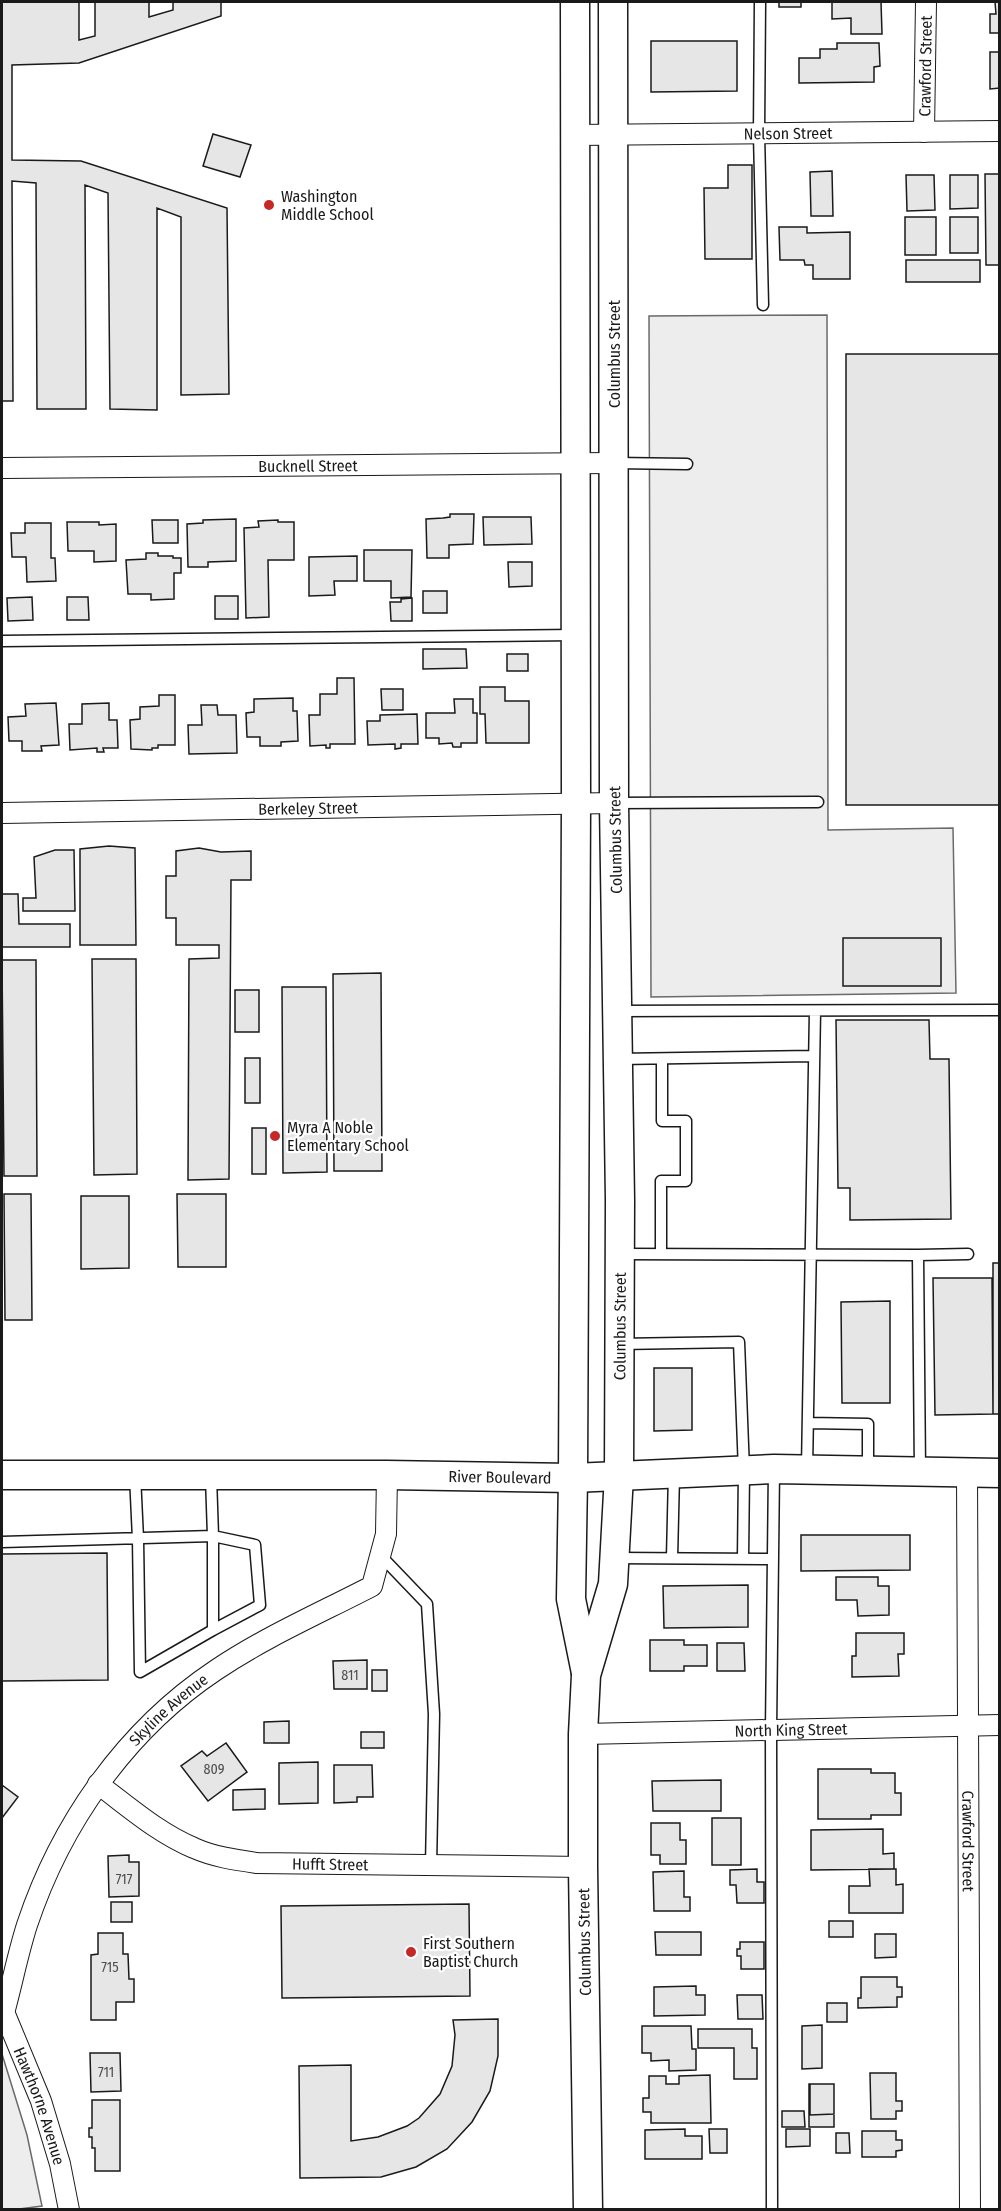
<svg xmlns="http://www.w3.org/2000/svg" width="1001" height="2211" viewBox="0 0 1001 2211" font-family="'Fira Sans Condensed',sans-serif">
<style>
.built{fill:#ededed;stroke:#6a6a6a;stroke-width:1.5}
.building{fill:#e6e6e6;stroke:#1a1a1a;stroke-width:1.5}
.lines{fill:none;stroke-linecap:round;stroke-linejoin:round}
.service-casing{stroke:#1a1a1a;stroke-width:13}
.minor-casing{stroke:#1a1a1a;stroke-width:22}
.secondary-casing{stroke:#1a1a1a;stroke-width:31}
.service{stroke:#fff;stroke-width:10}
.minor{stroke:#fff;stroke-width:20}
.secondary{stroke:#fff;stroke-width:28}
.poi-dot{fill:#c62828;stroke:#fff;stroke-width:2}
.labels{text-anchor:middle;stroke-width:4.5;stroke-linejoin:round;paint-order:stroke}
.number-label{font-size:14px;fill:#4d4d4d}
.street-label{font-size:16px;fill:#1a1a1a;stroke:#fff}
.poi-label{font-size:16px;fill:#1a1a1a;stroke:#fff;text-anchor:start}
</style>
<rect width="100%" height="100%" fill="#fff"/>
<path class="built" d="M827,315L828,830L953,828L956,993L651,997L649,316Z
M2,2054L27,2135L42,2206L19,2209H2Z"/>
<path class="building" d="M2,2H79V40L95,36V2H149V17L173,10V2H221V16L79,63L12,65V160L81,161L227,208L229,394L181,395V217L157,208V410L110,409L108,193L85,185L86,409H37L36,183L12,181L13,401H2Z
M779,2H801V7H779Z
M832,2H881L882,34H851V18L832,19Z
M995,2H1000V33H990V14H996Z
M651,41H737V91L651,92Z
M837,43H879L880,66L874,67V82L799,83V58H820V49H837Z
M990,52H1000V88L990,89Z
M213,134L251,145L240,177L203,166Z
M728,165H752V259H705L704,188H728Z
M832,171L833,216H811L810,172Z
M985,174H1000V265H986Z
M906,175H934L935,210L907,211Z
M950,175H978V208L950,209Z
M905,217H936V255H905Z
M950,217H978V253H950Z
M779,227H807V233L850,232V279H813V265H805L804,260H780Z
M906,260H980V282H906Z
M846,354H1000V805H846Z
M450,514H474L473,544L449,545V558H427L426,519L443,518L450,517Z
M483,517H531L532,544L484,545Z
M236,519V561L208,562V567H188L187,524L203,523V520Z
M152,520H178V543H153Z
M278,520V522H294V560H268L269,617L246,618L244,528L259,527L258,521Z
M67,522H99V525L116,524V561L94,562V551H68Z
M25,523H51V558H55L56,581L27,582L26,557H12L11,533H25Z
M364,550H412L411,597L391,598V581H364Z
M146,553H158V556H173V558H181V573H174V599L151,600V594H128L126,560L146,559Z
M357,556V581H334L335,595L309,596V557Z
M508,562H532V586L509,587Z
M423,591H447V613H423Z
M215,596H238V619H215Z
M32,597L33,620L8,621L7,598Z
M67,597H88L89,620H67Z
M412,598V621H391L390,602H401V599Z
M423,649H466L467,668L423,669Z
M507,654H528V671H507Z
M337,678H354L355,744H330V748H326V745L310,746L309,715H320V694H337Z
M480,687H505V701H529V743H486L485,714H480Z
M381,689H403V710H382Z
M159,695H175V745H158V748H152V750L131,749L130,720L140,719V707L159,706Z
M293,698V711H297L298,741L281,742V746H260V737H247L246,713L254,712V699Z
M454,699H473V713H477V743H461V747H453L452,743L439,744V738H426V713H455Z
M56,703L59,745L41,746L42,751H22V741H9L8,717L26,716L25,704Z
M109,703V720H117L118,748H103L104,752H97V748L70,750L69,724H82V704Z
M201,705H217L218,715H236L237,753L189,754L188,725H202Z
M417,714L418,744H401V748L395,749V744L368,745L367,721H380V715Z
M109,846L135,848L136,945H80V849Z
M199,848L221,852L251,851V880H231L229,1179L188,1180L189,959L219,958V945H176V918H166V876H176V851Z
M55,850H74L75,911H23V898H36L34,857Z
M2,894H18L19,924H70V947H2Z
M843,938H941V986H843Z
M92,959H136L137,1174L94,1175Z
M2,960H36L37,1176H4Z
M381,973L382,1171H334L333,974Z
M282,987H326L327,1172L283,1173Z
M235,990H259V1032H235Z
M836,1020H929L930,1059H949L951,1219L850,1220V1188H838Z
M245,1058H260V1103H245Z
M252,1128H266V1174H252Z
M4,1194H31L32,1320H5Z
M177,1194H226V1267H178Z
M81,1196H129V1268L81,1269Z
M993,1263H1000V1414H993Z
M933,1278H992L993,1414L935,1415Z
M890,1301V1403H842L841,1302Z
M654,1368H692V1430L654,1431Z
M801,1535H910V1570L801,1571Z
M107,1553L108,1680L2,1681V1554Z
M836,1577H878V1586H889V1615L858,1616L857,1600H836Z
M748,1585V1627L664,1628L663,1586Z
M856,1633H904V1654H898L899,1676L852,1677V1656H856Z
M650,1640H684V1645H707V1666H684V1671H650Z
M717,1643H744L745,1671H717Z
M367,1660V1689H334L333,1661Z
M372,1670H387V1691H372Z
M289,1721V1743H264V1722Z
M361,1732H384V1748H361Z
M226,1743L247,1772L208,1801L181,1766L202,1751L207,1756Z
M318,1762V1803L279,1804V1763Z
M334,1765H372L373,1797H357V1802L334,1803Z
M818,1769H871V1773H895V1793H901V1815H871V1819H818Z
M721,1780V1811H653L652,1781Z
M2,1785L18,1797L2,1818Z
M265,1789V1809L233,1810V1790Z
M712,1818H741V1865H712Z
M651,1823H680V1840H686V1864H660V1855H651Z
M883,1829V1854L894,1853V1869L811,1870V1830Z
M129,1855V1862H139V1896L109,1897L108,1856Z
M757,1869V1882H764V1903H737L736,1885H730V1870Z
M869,1869H896V1885L903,1884V1913H849V1886H870Z
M684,1871V1897H690V1911H654L653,1872Z
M111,1902H132V1922H111Z
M469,1904L470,1996L282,1998L281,1906Z
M829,1921H853V1937H829Z
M655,1932H701V1955H656Z
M98,1933H123V1954H128L129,1979H134V2002H116V2020H91V1955L98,1954Z
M875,1934H896V1957L875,1958Z
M740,1942H764V1969H741V1956H737V1949H740Z
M861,1977H897V1987H902V1997H897V2007L858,2008V1998H861Z
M696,1986V1995H705V2015L654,2016V1987Z
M737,1995H762L763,2019H738Z
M827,2003H847V2022H827Z
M498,2019V2056L490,2091L472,2122L447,2149L416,2167L381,2177L300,2178L299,2066L351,2065V2141L378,2137L407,2126L419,2118L440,2094L452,2066L455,2035L453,2020Z
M822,2025V2068L802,2069V2026Z
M642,2026H691L692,2049H696V2070L669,2071V2060L651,2061V2053H642Z
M698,2029H752V2048H757V2079H734V2048H698Z
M90,2053H120L121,2091L91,2092Z
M870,2073H896V2101H902V2111H896V2119H871Z
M710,2075L711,2123H651V2112H643V2098H649V2076H666V2084H679V2076Z
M809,2084H834V2127H809Z
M810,2084H834V2114L810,2115Z
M92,2100H120V2171H95V2148H92V2137H89V2128H92Z
M782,2111H804L805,2127H782Z
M685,2129V2136H702V2159H645V2130Z
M709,2129H727V2153H710Z
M786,2129H810V2146L786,2147Z
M862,2131H896V2140H902V2150L896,2151V2157H862Z
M836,2133H849L850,2153H836Z"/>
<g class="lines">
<g class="service-casing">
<path id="service" d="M760,2L759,134L763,305
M615,463L687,464
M2,641L576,635
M614,803L818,802
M617,1011L1000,1010
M618,1059L814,1056
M620,1254L918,1255L920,1472
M661,1254V1181H686V1121H662V1059
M918,1255L968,1254
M619,1344L739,1342L744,1471L743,1559
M808,1423L868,1424V1471
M807,1469L815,1011
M211,1477L213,1536L255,1545L260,1605L213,1630
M2,1542L213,1536V1630L140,1672L138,1539L135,1475
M380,1555L427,1604L434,1714L431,1866
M615,1558L772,1559
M672,1558L674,1474
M772,2210L771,1730L774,1469"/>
</g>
<g class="minor-casing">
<g id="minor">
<path id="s1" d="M924,132L926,2"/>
<path id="s2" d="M575,135L1000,131"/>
<path id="s3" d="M2,468L614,463"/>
<path id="s4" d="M2,813L614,803"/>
<path id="s5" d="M967,1473L970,2210"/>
<path id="s6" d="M583,1734L1000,1725"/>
<path id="s7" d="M98,1784C129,1807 158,1833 194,1848C214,1857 236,1860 257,1863L583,1867"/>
<path id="s8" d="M2,2007L41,2101L60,2164L69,2210"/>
<path id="s9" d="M4,2013C12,1984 18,1953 27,1925C61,1823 126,1730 216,1670C265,1637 320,1613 372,1586L386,1534L387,1475"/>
</g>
</g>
<g class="secondary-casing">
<g id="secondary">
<path d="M575,2L576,804L573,1478L571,1599L586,1673"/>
<path id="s10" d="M2,1475H387L573,1478L774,1469L1000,1473"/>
<path id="s11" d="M588,2210L583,1867V1734L586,1675L613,1584L619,1475L620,1200L614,803L613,2"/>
</g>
</g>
<use href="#service" class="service"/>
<use href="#minor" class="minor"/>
<use href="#secondary" class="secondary"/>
</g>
<g class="poi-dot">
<circle cx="269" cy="205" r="6"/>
<circle cx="275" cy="1136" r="6"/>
<circle cx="411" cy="1952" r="6"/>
</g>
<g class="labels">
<g class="number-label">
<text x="350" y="1680">811</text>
<text x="214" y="1774">809</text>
<text x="124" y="1884">717</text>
<text x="110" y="1972">715</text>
<text x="106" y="2077">711</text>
</g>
<g class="street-label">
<text dy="6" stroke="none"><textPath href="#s1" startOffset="66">Crawford Street</textPath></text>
<text dy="6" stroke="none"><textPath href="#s2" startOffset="213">Nelson Street</textPath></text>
<text transform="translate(614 354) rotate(-90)" y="6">Columbus Street</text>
<text dy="6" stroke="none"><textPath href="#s3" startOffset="306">Bucknell Street</textPath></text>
<text dy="6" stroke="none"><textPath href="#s4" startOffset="306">Berkeley Street</textPath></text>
<text transform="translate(615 840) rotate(-91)" y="6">Columbus Street</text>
<text dy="6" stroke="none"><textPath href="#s11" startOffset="888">Columbus Street</textPath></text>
<text dy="6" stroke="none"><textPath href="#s10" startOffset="498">River Boulevard</textPath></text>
<text dy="6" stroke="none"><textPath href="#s9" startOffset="352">Skyline Avenue</textPath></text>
<text dy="6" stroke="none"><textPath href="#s6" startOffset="208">North King Street</textPath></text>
<text dy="6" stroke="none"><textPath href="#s5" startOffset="368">Crawford Street</textPath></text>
<text dy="6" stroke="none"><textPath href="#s7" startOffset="254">Hufft Street</textPath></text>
<text transform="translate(584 1942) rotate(-91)" y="6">Columbus Street</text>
<text dy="6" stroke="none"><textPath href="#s8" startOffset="106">Hawthorne Avenue</textPath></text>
</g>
<g class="poi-label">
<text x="281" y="202">Washington<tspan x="281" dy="18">Middle School</tspan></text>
<text x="287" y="1133">Myra A Noble<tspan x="287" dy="18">Elementary School</tspan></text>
<text x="423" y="1949">First Southern<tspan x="423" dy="18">Baptist Church</tspan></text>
</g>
</g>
<rect width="1001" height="2211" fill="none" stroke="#1a1a1a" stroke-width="6"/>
</svg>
